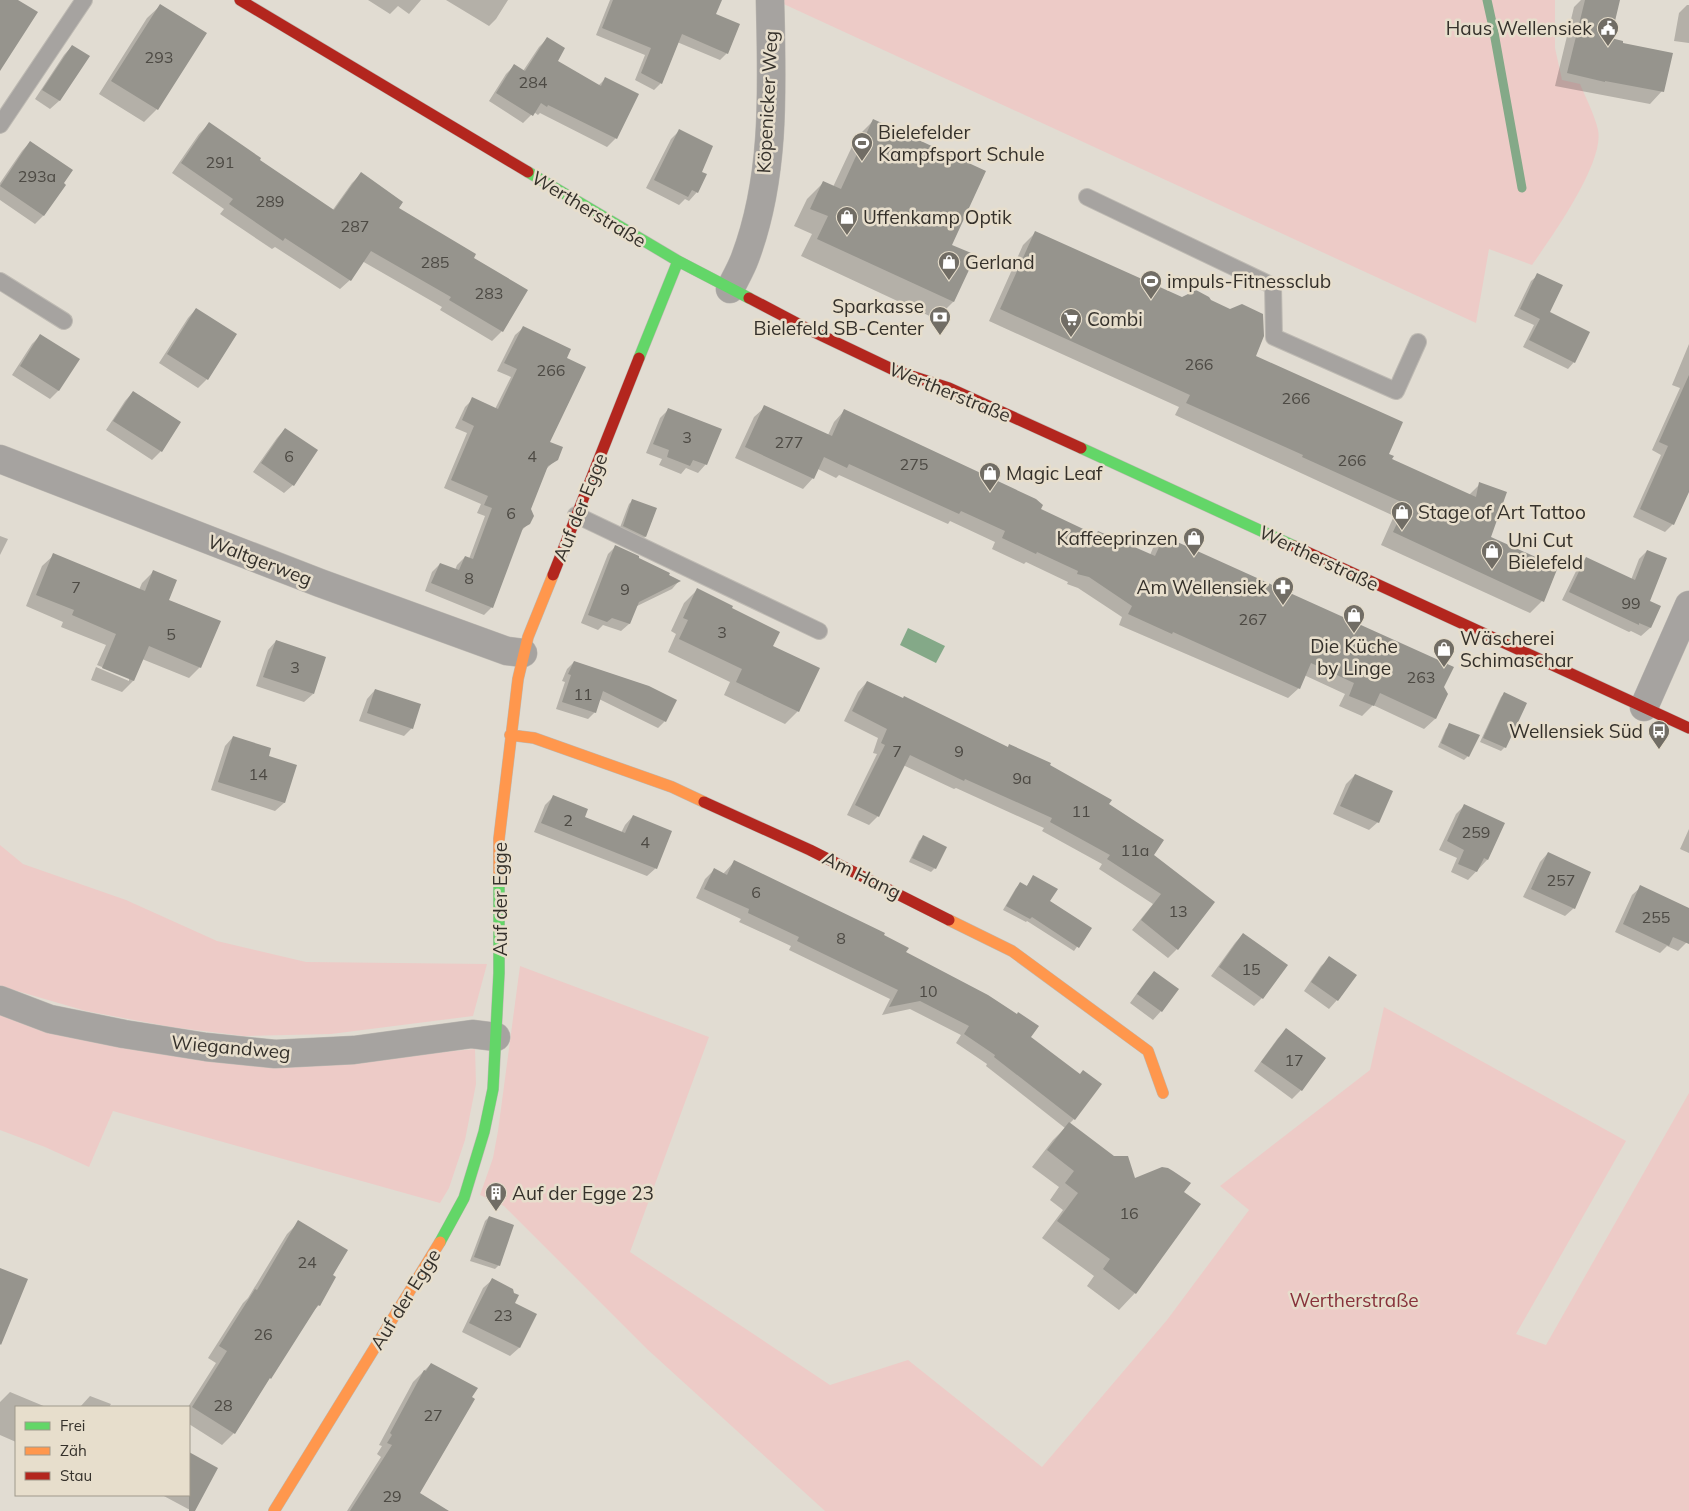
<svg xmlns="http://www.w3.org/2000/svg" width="1689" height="1511" viewBox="0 0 1689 1511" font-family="Mulish,sans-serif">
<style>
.green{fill:#edcbc7}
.water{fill:#84a988}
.shadow{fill:#0003}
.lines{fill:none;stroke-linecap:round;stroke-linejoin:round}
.stream{stroke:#84a988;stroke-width:9}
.building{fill:#96948d}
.lane-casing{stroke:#bdb9b2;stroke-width:18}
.street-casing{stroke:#bdb9b2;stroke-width:29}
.fast-casing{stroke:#bdb9b2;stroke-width:12}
.slow-casing{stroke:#bdb9b2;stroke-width:12}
.jam-casing{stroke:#bdb9b2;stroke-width:12}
.lane{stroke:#a6a3a0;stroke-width:16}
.street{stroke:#a6a3a0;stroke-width:28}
.fast{stroke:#63d668;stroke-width:11}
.slow{stroke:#ff974d;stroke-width:11}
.jam{stroke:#b3261e;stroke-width:11}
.labels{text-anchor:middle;stroke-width:5;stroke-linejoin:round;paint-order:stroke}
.number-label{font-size:16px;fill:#4d4a44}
.poi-label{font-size:19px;fill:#35312b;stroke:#e7decc;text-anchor:start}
.street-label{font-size:19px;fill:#35312b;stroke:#e7decc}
.park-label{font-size:19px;fill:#87323b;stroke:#e7decc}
</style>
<rect width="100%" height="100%" fill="#e1dcd2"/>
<path class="green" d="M775,0H1555V48L1562,80L1580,84C1586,98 1595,116 1598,130C1605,162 1551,238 1532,265L1489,249L1476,323Z
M0,845L23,864L126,900L217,941L306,962L487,964L473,1016L331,1034L244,1036L171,1027L86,1011L0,986Z
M520,966L709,1037L630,1252L830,1385L908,1360L1042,1467L1167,1320L1249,1210L1220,1186L1370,1070L1384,1007L1626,1141L1516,1334L1546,1345L1689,1093V1511H825L647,1349L504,1206L480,1195L493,1158L498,1131Z
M0,1011L332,1062L475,1049L476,1084L465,1140L449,1188L440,1203L113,1111L89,1167L45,1147L0,1130Z"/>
<path class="water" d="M908,628L945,646L936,663L900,645Z"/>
<path class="shadow" d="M368,0H421L409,14L398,6L390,14Z
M446,0H508L496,19L489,26Z
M610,0H721L715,14L727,53L720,60L677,42L661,83L654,90L635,80L645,55L596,35Z
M1581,0H1614L1609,39L1662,91L1650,104L1555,86L1574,7Z
M1687,5H1689V43L1674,41L1679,13Z
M160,6L157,109L144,122L99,94L147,18Z
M547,39L556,61L598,86L606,78L637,95L616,138L607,147L540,113L538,115L534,112L523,123L489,101L506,74L514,66L523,71L539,47Z
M72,46L88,57L59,101L50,109L35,99L64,55Z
M873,121L950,245L974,256L953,302L936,319L801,256L812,234L794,226L807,199L824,182L833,187L856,138Z
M209,124L258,160L332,211L352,183L361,174L397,209L472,258L502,331L492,341L440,310L442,307L362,261L350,280L340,289L275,247L272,249L220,214L224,209L172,173L199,134Z
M680,130L700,172L697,192L689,201L685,199L679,205L646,188L671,139Z
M30,142L64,185L43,216L35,224L0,200V183L22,151Z
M1035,233L1254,356L1388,454L1391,460L1469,495L1480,484L1490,537L1542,601L1530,613L1381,545L1394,516L1175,415L1179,407L989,321L1023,245Z
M1538,275L1548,313L1574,362L1568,369L1523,347L1534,325L1514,316L1531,281Z
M196,309L235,334L207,379L198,388L159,363L188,318Z
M523,328L565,359L549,443L557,459L546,469L530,509L529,523L520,532L492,607L484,615L425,591L432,572L440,564L455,570L457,565L465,557L469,559L485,516L477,513L481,504L444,488L467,433L455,428L465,407L473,399L495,409L511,377L497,371L515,335Z
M40,336L78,360L58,391L50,399L12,375L32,344Z
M1689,344V466L1673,524L1665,532L1633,517L1661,455L1652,450L1680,388L1672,385Z
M133,392L180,422L161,451L152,460L106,430L125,401Z
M765,407L828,435L834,422L844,411L1039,510L1095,536L1098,532L1150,555L1153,548L1164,538L1443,687L1446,694L1435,719L1424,729L1373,705L1362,716L1339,706L1345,694L1304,675L1299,688L1288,698L1119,625L1122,617L1078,588L1067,584L1068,582L1026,562L1024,564L992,549L995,542L950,521L948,524L839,475L836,478L818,469L813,478L803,489L735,458L754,417Z
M668,410L706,464L698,473L686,468L681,474L659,465L662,459L646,453L660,418Z
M285,429L293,485L284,493L253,472L277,438Z
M633,500L656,509L645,537L641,541L619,530L629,504Z
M0,536L8,539L0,555Z
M616,546L679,581L672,589L635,607L629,624L621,631L603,625L598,630L581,623L608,554Z
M1647,551L1648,601L1659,606L1650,628L1641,636L1631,631L1629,632L1562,600L1578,567L1586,559L1631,580L1639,559Z
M54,555L139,590L142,583L153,572L200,667L189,678L142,659L133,681L122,692L91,680L96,667L129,681V678L97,665L106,645L61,627L63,622L26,606L42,566Z
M697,590L730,609L771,647L798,711L785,724L724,695L730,682L668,652L676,634L671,631L684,603Z
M276,641L313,694L304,702L256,686L268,650Z
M574,662L665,721L658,728L599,699L595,712L588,719L556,709L565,682L562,681L567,669Z
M867,682L1007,748L1010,745L1049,765L1108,805L1153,855L1177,949L1168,958L1132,930L1153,904L1099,869L1102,864L1042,831L1044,828L956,788L954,789L903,765L878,816L869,825L847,815L877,754L873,753L878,738L844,721L858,692Z
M375,690L412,728L404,736L359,721L367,699Z
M1505,693V747L1501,751L1480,742L1501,697Z
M1450,725L1468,756L1464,760L1438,747L1446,729Z
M233,737L267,757L295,766L284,803L275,811L211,790L225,746Z
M1355,775L1378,822L1369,830L1333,814L1346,784Z
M553,797L583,817L621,833L625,825L633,816L656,868L647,876L534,832L545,805Z
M1464,806L1503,824L1487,860L1468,880L1451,872L1457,858L1439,850L1456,814Z
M1689,829V853L1680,849Z
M923,837L935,868L931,872L909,862L919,841Z
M1548,853L1574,908L1565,916L1523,897L1540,862Z
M734,862L882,936L904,952L1029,1038L1074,1119L1069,1124L1134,1180L1183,1193L1135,1293L1119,1310L1087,1286L1094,1276L1042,1238L1063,1210L1050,1200L1059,1187L1032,1167L1053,1140L1065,1128L986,1066L987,1064L956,1043L961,1035L910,1009L882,1015L890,999L789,950L791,946L739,922L741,919L696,898L705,879L714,870L723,874Z
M1034,876L1049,901L1090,928L1074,951L1027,921L1026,922L1003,910L1016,888L1020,884L1026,887Z
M1641,887L1689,920V936L1686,943L1678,951L1667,946L1660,953L1615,932L1632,895Z
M1243,934L1262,998L1254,1006L1211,976L1235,943Z
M1330,958L1337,1000L1329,1009L1304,991L1321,966Z
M1154,972L1161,1011L1153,1020L1130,1003L1146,981Z
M1287,1029L1325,1059L1301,1090L1292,1099L1254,1071L1278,1038Z
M489,1217L499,1265L495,1269L470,1261L485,1221Z
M299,1222L332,1276L319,1305L313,1311L266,1382L234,1433L222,1445L189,1424L188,1407L216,1363L208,1358L243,1303L248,1298L287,1234Z
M492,1280L513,1304L535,1314L519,1348L510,1356L462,1332L483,1288Z
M431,1364L417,1511H347L381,1457L377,1454L382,1446L379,1445L413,1382Z
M10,1392L46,1407H16V1442L0,1435V1402Z
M90,1396L111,1404L109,1407H80Z
M189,1453L217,1469L190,1510L162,1495H189Z"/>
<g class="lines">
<path class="stream" d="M1487,0L1493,27L1522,188"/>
</g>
<path class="building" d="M0,0H18L38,12L0,71Z
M613,0H722L716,14L740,24L728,54L682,34L662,84L641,73L651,48L602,28Z
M1585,0H1620L1611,38L1623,41V43L1673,53L1664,92L1605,81V82L1567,73Z
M160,4L207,33L158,110L111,81Z
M547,37L565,48L558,61L601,86L605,77L639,94L617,139L548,105L547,107L541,103L533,116L496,93L514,64L525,71Z
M72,45L90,56L60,101L42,90Z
M873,119L986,171L952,245L976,255L954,302L817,239L828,216L810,209L823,181L841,189Z
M209,122L261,158L260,160L334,210L361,172L403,202L399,208L476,254L474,258L528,290L503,332L449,300L451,297L371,251L351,281L285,238L283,241L229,204L233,199L181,163Z
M679,129L713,146L702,172L707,174L698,193L692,190L688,197L654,180Z
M30,141L73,170L64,183L66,185L44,216L0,186Z
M1035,231L1182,297L1196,290L1209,297L1211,300L1230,309L1242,304L1263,314L1264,336L1256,356L1403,422L1389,454L1394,456L1392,459L1476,497L1479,482L1507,492L1491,537L1558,567L1544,602L1393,532L1406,504L1302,457L1303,455L1186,403L1190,395L1000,309Z
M1537,273L1563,285L1550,312L1590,332L1575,363L1529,340L1540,319L1520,309Z
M196,308L237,334L208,380L167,354Z
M523,326L571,349L567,358L586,367L550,442L563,447L558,460L548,466L531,509L534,516L530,524L523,528L493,608L431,583L440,563L459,570L465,556L473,559L492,508L484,505L488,496L451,480L474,426L462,420L472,397L498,409L517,369L504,363Z
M40,334L80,359L59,391L20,366Z
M1689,375V492L1674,525L1640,509L1668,446L1659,442Z
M133,391L181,422L162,452L113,421Z
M764,405L832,436L844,409L1036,499L1043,505L1041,509L1096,535L1098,531L1155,556L1164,536L1454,667L1444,687L1448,694L1436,719L1380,693L1374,706L1349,696L1354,683L1311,663L1300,689L1173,632L1172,634L1128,614L1132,606L1089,577L1077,574L1078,571L1037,552L1036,554L1002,538L1005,531L961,511L959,514L849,464L847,468L824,457L814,479L745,447Z
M668,408L722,429L707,465L693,460L690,466L667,457L669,450L653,444Z
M285,428L318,450L294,486L261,463Z
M632,499L657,508L646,537L623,526Z
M615,545L639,556V558L670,573L669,575L681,581L639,602L630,624L612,618L607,622L588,615Z
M1647,550L1667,558L1650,601L1661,606L1651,628L1639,623V625L1569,592L1586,557L1635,580Z
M53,553L145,591L153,570L177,580L169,600L221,621L201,668L149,646L134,681L102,668L116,634L72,615L74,610L36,595Z
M697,588L733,606L732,608L780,632L773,646L820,668L799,712L736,682L742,669L679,639L688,620L683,618Z
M276,640L326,657L314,694L263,677Z
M574,661L649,686L677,700L666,722L603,691L596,713L562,702L571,675L568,674Z
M867,681L903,698L904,696L1008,747L1009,744L1051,763L1050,765L1112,800L1109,804L1164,840L1154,855L1215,902L1178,950L1141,920L1161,894L1107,859L1110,855L1050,822L1052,818L965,779L964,781L910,755L879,817L855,805L885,745L881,743L887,729L852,711Z
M375,689L421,704L413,729L367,713Z
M1504,692L1527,703L1506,748L1483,738Z
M1449,723L1480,735L1469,757L1441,743Z
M233,736L271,748L269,756L297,765L285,803L218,782Z
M1355,774L1393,791L1379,823L1340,806Z
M553,795L588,809L585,817L625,833L633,815L672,831L657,869L541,823Z
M1464,804L1505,823L1488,860L1484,858L1477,872L1458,864L1464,850L1447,841Z
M923,835L947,847L936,869L912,858Z
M1548,852L1591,872L1575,909L1531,889Z
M734,860L885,933L884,935L909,948L906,952L988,995L1017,1014L1018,1012L1039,1026L1031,1037L1080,1074L1083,1070L1102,1084L1075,1120L994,1057L995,1055L964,1034L969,1026L920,1001L889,1007L898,990L797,941L799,937L748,913L749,909L704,889L714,868L727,875Z
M1033,875L1058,889L1050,901L1092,928L1079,948L1032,917L1030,919L1006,906L1020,882L1027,886Z
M1640,885L1689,908V944L1673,937L1669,946L1623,924Z
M1243,933L1288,965L1263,999L1219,967Z
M1329,956L1357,975L1338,1001L1311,982Z
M1154,971L1179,989L1162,1012L1137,994Z
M1286,1028L1326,1058L1302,1091L1261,1062Z
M1069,1122L1114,1156H1128L1135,1178L1162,1167L1168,1168L1173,1171L1191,1183L1184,1192L1201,1204L1136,1294L1103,1269L1110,1259L1057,1221L1078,1193L1065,1183L1074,1171L1047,1150Z
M489,1216L514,1225L500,1266L474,1257Z
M298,1220L348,1250L333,1275L336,1277L320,1306L318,1305L271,1379L270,1378L235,1434L192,1407L227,1351L219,1346L255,1289L257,1290Z
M0,1268L28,1279L1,1345L0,1344Z
M492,1278L513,1289L514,1293L519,1295L515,1303L537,1314L520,1348L469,1323Z
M431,1363L478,1388L472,1397L475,1399L420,1493L449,1511H350L392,1445L387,1443L392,1435L390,1433L424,1370L426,1371Z
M189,1452L218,1468L195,1511H189Z"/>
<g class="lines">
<g class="lane-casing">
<path id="lane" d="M0,125L84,0
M1087,197L1273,286L1274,337L1396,391L1418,342
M0,281L64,321
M576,515L819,631"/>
</g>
<g class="street-casing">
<path id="street" d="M730,289C735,279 741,269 745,258C776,176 772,86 770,0
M0,459L320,583L507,651L523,653
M1644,707L1689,605
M0,1000L50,1019L124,1034L206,1047L275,1054L354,1050L472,1034L496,1037"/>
</g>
<g class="fast-casing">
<path id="fast" d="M528,172L678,261L749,298
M639,358L678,261
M1081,448L1294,546
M440,1242L464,1198L484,1132L493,1089L499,973V876"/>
</g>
<g class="slow-casing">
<path id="slow" d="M510,735L534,738L672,787L704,802
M499,876V839L518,679L528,637L553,575
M949,920L1012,951L1148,1051L1163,1093
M274,1511L440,1242"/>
</g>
<g class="jam-casing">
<path id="jam" d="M240,0L528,172
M749,298L810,330L896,371L949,388L1081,448
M1294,546L1689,728
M553,575L639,358
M704,802L810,850L949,920"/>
</g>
<use href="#lane" class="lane"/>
<use href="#street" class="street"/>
<use href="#fast" class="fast"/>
<use href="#slow" class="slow"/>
<use href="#jam" class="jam"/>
</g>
<defs>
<g id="civic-pin" transform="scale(1.125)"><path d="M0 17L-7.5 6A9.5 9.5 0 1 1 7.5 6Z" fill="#716d65" stroke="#e7decc"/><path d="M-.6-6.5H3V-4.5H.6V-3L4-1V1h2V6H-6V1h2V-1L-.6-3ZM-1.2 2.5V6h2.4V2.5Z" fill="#fff"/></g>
<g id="stadium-pin" transform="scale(1.125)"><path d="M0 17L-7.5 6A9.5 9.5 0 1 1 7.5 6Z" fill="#716d65" stroke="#e7decc"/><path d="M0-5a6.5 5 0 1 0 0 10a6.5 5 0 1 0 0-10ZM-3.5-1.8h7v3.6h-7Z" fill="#fff"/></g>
<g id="shop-pin" transform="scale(1.125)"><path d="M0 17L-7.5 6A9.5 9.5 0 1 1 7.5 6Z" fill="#716d65" stroke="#e7decc"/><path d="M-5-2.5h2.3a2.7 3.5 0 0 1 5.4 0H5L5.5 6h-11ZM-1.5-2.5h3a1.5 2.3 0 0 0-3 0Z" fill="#fff"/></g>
<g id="bank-pin" transform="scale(1.125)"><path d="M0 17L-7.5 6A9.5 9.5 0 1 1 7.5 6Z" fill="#716d65" stroke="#e7decc"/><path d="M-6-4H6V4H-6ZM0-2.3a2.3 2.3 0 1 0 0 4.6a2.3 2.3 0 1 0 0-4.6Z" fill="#fff"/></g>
<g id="supermarket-pin" transform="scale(1.125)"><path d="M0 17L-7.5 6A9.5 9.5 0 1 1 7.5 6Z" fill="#716d65" stroke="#e7decc"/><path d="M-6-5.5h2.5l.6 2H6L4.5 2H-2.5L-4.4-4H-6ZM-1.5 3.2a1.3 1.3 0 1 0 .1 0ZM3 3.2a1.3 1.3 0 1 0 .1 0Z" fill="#fff"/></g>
<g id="pharmacy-pin" transform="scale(1.125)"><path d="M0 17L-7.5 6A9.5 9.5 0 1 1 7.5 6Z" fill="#716d65" stroke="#e7decc"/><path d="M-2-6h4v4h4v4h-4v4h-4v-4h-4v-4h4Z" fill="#fff"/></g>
<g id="bus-pin" transform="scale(1.125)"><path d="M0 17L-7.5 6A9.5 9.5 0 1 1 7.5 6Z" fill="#716d65" stroke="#e7decc"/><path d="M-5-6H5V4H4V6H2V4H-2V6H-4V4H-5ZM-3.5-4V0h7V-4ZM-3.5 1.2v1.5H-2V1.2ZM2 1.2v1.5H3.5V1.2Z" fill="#fff"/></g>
<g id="building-pin" transform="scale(1.125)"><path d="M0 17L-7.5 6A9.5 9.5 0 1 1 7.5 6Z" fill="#716d65" stroke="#e7decc"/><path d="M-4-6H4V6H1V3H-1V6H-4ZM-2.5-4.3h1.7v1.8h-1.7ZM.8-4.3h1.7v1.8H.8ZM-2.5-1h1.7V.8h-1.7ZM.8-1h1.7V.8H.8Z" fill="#fff"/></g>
</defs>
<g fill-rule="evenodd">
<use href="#civic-pin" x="1608" y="28"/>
<use href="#stadium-pin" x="862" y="143"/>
<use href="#shop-pin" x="847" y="217"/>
<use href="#shop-pin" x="949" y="262"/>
<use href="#stadium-pin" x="1151" y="281"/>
<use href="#bank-pin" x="940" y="317"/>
<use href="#supermarket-pin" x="1071" y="319"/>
<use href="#shop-pin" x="990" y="473"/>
<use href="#shop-pin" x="1402" y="512"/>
<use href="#shop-pin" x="1194" y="538"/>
<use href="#shop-pin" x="1492" y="551"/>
<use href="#pharmacy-pin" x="1283" y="587"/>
<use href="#shop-pin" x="1354" y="615"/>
<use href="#shop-pin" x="1444" y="649"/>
<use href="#bus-pin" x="1659" y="731"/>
<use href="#building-pin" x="496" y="1193"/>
</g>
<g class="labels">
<g class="number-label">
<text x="159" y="63">293</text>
<text x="533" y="88">284</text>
<text x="220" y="168">291</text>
<text x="37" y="182">293a</text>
<text x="270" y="207">289</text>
<text x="355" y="232">287</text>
<text x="435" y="268">285</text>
<text x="489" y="299">283</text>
<text x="1199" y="370">266</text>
<text x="551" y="376">266</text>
<text x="1296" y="404">266</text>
<text x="687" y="443">3</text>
<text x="789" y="448">277</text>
<text x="289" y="462">6</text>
<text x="532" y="462">4</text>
<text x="1352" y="466">266</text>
<text x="914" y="470">275</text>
<text x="511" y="519">6</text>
<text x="469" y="584">8</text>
<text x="76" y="593">7</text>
<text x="625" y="595">9</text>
<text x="1631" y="609">99</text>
<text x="1253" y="625">267</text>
<text x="722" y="638">3</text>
<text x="171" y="640">5</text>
<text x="295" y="673">3</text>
<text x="1421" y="683">263</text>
<text x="583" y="700">11</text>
<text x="897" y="757">7</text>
<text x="959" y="757">9</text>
<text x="258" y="780">14</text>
<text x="1022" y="784">9a</text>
<text x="1081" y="817">11</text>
<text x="568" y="826">2</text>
<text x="1476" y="838">259</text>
<text x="645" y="848">4</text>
<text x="1135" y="856">11a</text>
<text x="1561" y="886">257</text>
<text x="756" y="898">6</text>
<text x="1178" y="917">13</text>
<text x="1656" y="923">255</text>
<text x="841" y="944">8</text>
<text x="1251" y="975">15</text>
<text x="928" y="997">10</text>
<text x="1294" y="1066">17</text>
<text x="1129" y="1219">16</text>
<text x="307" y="1268">24</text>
<text x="503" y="1321">23</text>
<text x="263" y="1340">26</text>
<text x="223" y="1411">28</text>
<text x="433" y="1421">27</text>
<text x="392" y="1502">29</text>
</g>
<g class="poi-label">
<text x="1592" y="35" text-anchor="end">Haus Wellensiek</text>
<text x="878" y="139">Bielefelder<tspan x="878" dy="22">Kampfsport Schule</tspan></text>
<text x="863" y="224">Uffenkamp Optik</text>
<text x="965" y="269">Gerland</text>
<text x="1167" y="288">impuls-Fitnessclub</text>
<text x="924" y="313" text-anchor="end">Sparkasse<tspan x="924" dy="22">Bielefeld SB-Center</tspan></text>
<text x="1087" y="326">Combi</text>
<text x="1006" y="480">Magic Leaf</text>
<text x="1418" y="519">Stage of Art Tattoo</text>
<text x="1178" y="545" text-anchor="end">Kaffeeprinzen</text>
<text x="1508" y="547">Uni Cut<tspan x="1508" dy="22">Bielefeld</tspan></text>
<text x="1267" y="594" text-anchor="end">Am Wellensiek</text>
<text x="1460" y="645">Wäscherei<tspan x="1460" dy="22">Schimaschar</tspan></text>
<text x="1354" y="653" text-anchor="middle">Die Küche<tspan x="1354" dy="22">by Linge</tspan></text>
<text x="1643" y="738" text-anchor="end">Wellensiek Süd</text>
<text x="512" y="1200">Auf der Egge 23</text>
</g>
<g class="street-label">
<text transform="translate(767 102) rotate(-87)" y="7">Köpenicker Weg</text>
<text transform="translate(589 209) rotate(31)" y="7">Wertherstraße</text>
<text transform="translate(950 392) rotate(22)" y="7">Wertherstraße</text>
<text transform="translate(580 507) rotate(-68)" y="7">Auf der Egge</text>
<text transform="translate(1319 558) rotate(25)" y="7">Wertherstraße</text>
<text transform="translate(260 560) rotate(21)" y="7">Waltgerweg</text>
<text transform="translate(862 875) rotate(26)" y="7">Am Hang</text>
<text transform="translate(500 899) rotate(-90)" y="7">Auf der Egge</text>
<text transform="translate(231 1047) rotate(5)" y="7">Wiegandweg</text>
<text transform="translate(405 1299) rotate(-58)" y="7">Auf der Egge</text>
</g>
<g class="park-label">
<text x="1354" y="1307">Wertherstraße</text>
</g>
</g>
<rect x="15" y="1406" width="175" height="90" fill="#e7decc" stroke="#a0998c"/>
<rect x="25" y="1422" width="25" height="8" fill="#63d668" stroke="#a0998c"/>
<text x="60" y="1431" font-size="15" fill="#35312b">Frei</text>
<rect x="25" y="1447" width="25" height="8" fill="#ff974d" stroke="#a0998c"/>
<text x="60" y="1456" font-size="15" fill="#35312b">Zäh</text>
<rect x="25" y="1472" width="25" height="8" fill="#b3261e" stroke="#a0998c"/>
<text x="60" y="1481" font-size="15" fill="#35312b">Stau</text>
</svg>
